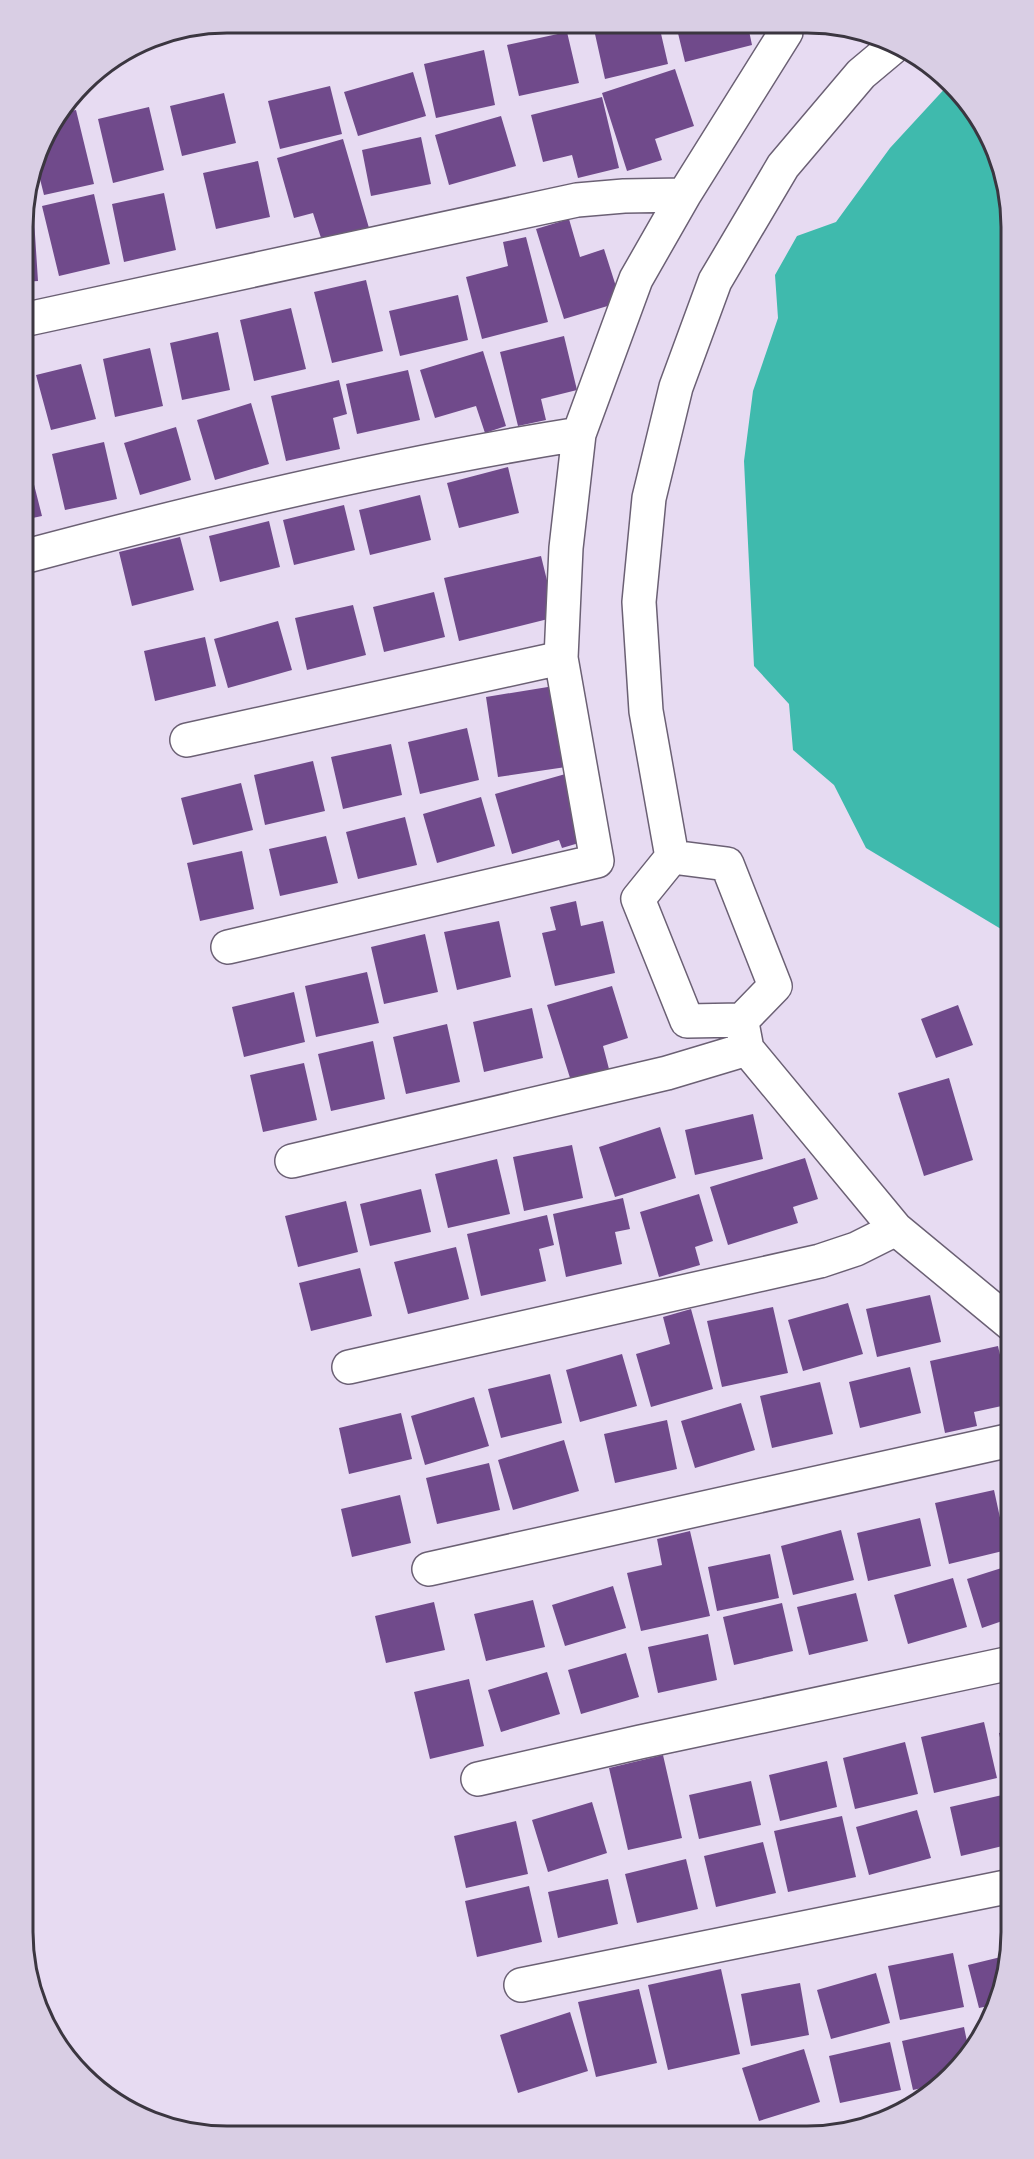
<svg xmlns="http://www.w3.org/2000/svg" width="1034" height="2159" viewBox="0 0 1034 2159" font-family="'Alegreya Sans',sans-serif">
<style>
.water{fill:#3fbaad}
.building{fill:#704a8b}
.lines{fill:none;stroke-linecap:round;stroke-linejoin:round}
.minor-casing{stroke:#6b6074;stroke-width:36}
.minor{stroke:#fff;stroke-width:33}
.rim{fill:none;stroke:#3b3640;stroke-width:3}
</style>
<rect width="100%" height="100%" fill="#e7dbf2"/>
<path class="water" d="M949,84L1001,161L1011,227V947L1001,929L866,848L834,785L793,750L789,704L754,666L744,461L753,391L778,318L775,275L797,236L836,222L890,148Z"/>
<path class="building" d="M593,25H659L668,64L605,79Z
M676,25L748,26L752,45L685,62Z
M567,32L579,83L519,96L507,45Z
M484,50L495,105L436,118L424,64Z
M675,69L694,126L655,139L662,160L627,171L602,93Z
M413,72L426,116L358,136L344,92Z
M330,86L342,134L280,149L268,101Z
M224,93L236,143L182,156L170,106Z
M602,97L619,168L578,178L572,155L543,162L531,115Z
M149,107L164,170L113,183L98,119Z
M76,110L94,184L44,195L36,163L44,136L61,113Z
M501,116L516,166L449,185L435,135Z
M421,137L431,184L371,196L362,150Z
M343,139L369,228L322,241L313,213L294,218L277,158Z
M258,161L270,217L216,229L203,173Z
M164,193L176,250L124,262L112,204Z
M94,194L110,264L59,276L42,206Z
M34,219L38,281L23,282V220Z
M569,219L580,257L604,249L621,302L564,319L536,229Z
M526,237L548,322L482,339L466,277L508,266L503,242Z
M366,280L383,351L332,363L314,292Z
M458,295L468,340L400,356L389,311Z
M291,308L306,369L254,381L240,320Z
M218,332L230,390L182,400L170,343Z
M564,336L577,390L541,399L546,420L518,426L500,352Z
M150,348L163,406L115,417L103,359Z
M483,351L506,426L485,433L476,406L435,418L420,370Z
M81,364L96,419L51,430L36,375Z
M408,370L420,420L357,434L346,384Z
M339,380L347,414L333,418L340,449L286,461L271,396Z
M251,403L269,464L215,480L197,420Z
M176,427L191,480L140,495L124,443Z
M23,441L42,516L23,520Z
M104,442L117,499L65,510L52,454Z
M508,467L519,513L459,528L447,483Z
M420,495L431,540L370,555L359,510Z
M344,505L355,550L294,565L283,520Z
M269,521L280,567L220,582L209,536Z
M180,537L194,590L132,606L119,552Z
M541,556L556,617L459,641L444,578Z
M434,592L445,637L384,652L373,607Z
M353,605L366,655L307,670L295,618Z
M278,621L292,670L228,688L214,639Z
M205,637L216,686L155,701L144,651Z
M554,686L566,767L498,777L486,697Z
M467,728L479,780L420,794L408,742Z
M391,744L402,795L343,809L331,757Z
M313,761L325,811L265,825L254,775Z
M569,773L589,840L562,848L559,840L512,854L495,794Z
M241,783L253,830L193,845L181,798Z
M481,797L495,846L437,863L423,814Z
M405,817L417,865L358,879L346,832Z
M326,836L338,883L280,896L269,849Z
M242,851L254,909L200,921L187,863Z
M576,901L581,926L603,921L615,973L555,986L542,933L556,930L550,907Z
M499,921L511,977L457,990L444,932Z
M425,934L438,992L384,1004L371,947Z
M367,972L379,1023L316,1037L305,986Z
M612,986L628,1038L603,1046L609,1069L571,1081L547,1005Z
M294,992L305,1042L244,1057L232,1007Z
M958,1005L973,1045L936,1058L921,1019Z
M532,1008L543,1058L484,1072L473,1022Z
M447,1024L460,1082L406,1094L393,1037Z
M373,1041L385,1099L331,1111L318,1054Z
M304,1063L317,1120L263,1132L250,1075Z
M949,1078L973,1160L924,1176L898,1093Z
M753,1114L763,1159L695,1175L685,1130Z
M660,1127L676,1178L615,1197L599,1147Z
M572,1145L583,1198L524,1211L513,1157Z
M805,1158L818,1199L793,1207L798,1223L728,1245L710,1187Z
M497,1159L510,1214L448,1228L435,1174Z
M421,1189L431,1232L370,1246L360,1204Z
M699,1194L713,1241L695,1247L700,1265L659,1277L640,1212Z
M623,1198L630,1229L615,1232L622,1264L566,1277L553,1214Z
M346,1201L358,1252L298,1267L285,1216Z
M547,1215L554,1245L539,1249L546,1281L481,1296L467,1234Z
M456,1247L469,1299L408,1314L394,1262Z
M360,1268L372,1316L311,1331L299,1283Z
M930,1295L941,1342L877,1357L866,1309Z
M848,1303L863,1354L803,1371L788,1320Z
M773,1307L788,1373L722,1387L707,1321Z
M691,1309L713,1389L651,1407L636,1354L670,1344L663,1317Z
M998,1346L1011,1404L974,1412L977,1426L945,1433L930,1361Z
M622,1354L637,1406L580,1422L566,1370Z
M910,1367L921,1413L860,1428L849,1382Z
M550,1374L562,1423L501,1438L488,1389Z
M820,1382L833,1434L772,1448L760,1396Z
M474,1397L489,1446L425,1465L411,1416Z
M741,1403L755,1450L695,1468L681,1421Z
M401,1413L412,1459L349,1474L339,1428Z
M667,1420L677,1469L615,1483L604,1434Z
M564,1440L579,1491L513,1510L498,1460Z
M489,1463L500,1510L437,1524L426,1478Z
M994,1490L1007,1550L949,1564L935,1503Z
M400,1495L411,1543L352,1557L341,1509Z
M920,1518L931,1566L868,1581L857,1533Z
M841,1530L854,1580L793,1595L781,1546Z
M690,1531L710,1616L641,1631L627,1573L662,1565L657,1539Z
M770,1554L779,1598L717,1611L708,1567Z
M1011,1565V1618L982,1628L967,1579Z
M953,1578L967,1627L908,1644L894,1595Z
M613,1586L626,1628L565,1646L552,1605Z
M856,1593L868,1641L809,1655L797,1607Z
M533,1600L545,1647L486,1661L474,1614Z
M434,1602L445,1650L386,1663L375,1616Z
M782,1603L793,1651L734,1665L723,1617Z
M708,1634L717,1680L658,1693L648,1647Z
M626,1653L639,1697L581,1714L568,1670Z
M547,1672L560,1714L501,1732L488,1690Z
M469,1679L484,1746L430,1759L414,1692Z
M984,1722L997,1778L934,1793L921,1737Z
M1011,1731V1783H1010L999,1733Z
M905,1742L918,1794L855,1809L843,1758Z
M663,1755L682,1838L628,1850L609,1768Z
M827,1761L837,1807L780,1821L769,1775Z
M751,1781L761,1825L699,1839L689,1795Z
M1011,1793V1844L961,1856L950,1807Z
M592,1802L607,1853L548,1872L532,1820Z
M917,1810L931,1858L869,1875L856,1827Z
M842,1816L856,1877L788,1892L774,1831Z
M516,1821L528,1874L466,1888L454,1836Z
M763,1842L776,1893L716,1907L704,1856Z
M686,1859L698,1909L637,1923L625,1874Z
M608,1879L618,1924L558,1938L548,1892Z
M529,1886L542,1942L477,1957L465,1901Z
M953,1953L964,2007L900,2020L888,1966Z
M1009,1955L1001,1998L998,2004L979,2008L968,1965Z
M721,1969L740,2054L668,2070L648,1985Z
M876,1973L890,2023L831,2039L817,1990Z
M800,1983L809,2035L751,2046L741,1994Z
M639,1989L657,2063L596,2077L578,2002Z
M570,2012L588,2071L518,2093L500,2035Z
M964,2027L970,2056L940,2084L913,2090L902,2041Z
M890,2042L901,2090L840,2103L829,2056Z
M804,2049L820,2102L759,2121L742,2068Z"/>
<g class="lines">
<g class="minor-casing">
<path id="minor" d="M23,320L577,200L624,196L684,195
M23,557C206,508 392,464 579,434
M187,740L561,658
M672,857L727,864L775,986L742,1020L687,1021L638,899L672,857L646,711L639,602L649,498L676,387L715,281L783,166L861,74L892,48
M228,947L597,861L561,658L566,548L579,434L636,279L684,195L786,32L785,26
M743,1028L747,1049L896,1229L1011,1324
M292,1161L667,1073L747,1049
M349,1367L820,1261L856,1249L896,1229
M429,1569L1011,1440
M478,1779L640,1742L1011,1663
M521,1985L1011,1886"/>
</g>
<use href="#minor" class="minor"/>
</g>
<path d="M0 0H1034V2159H0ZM227 33H807A194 194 0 0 1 1001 227V1932A194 194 0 0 1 807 2126H227A194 194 0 0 1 33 1932V227A194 194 0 0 1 227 33Z" fill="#d9cee4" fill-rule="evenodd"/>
<path class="rim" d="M227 33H807A194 194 0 0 1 1001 227V1932A194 194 0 0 1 807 2126H227A194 194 0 0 1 33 1932V227A194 194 0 0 1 227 33Z"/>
</svg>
